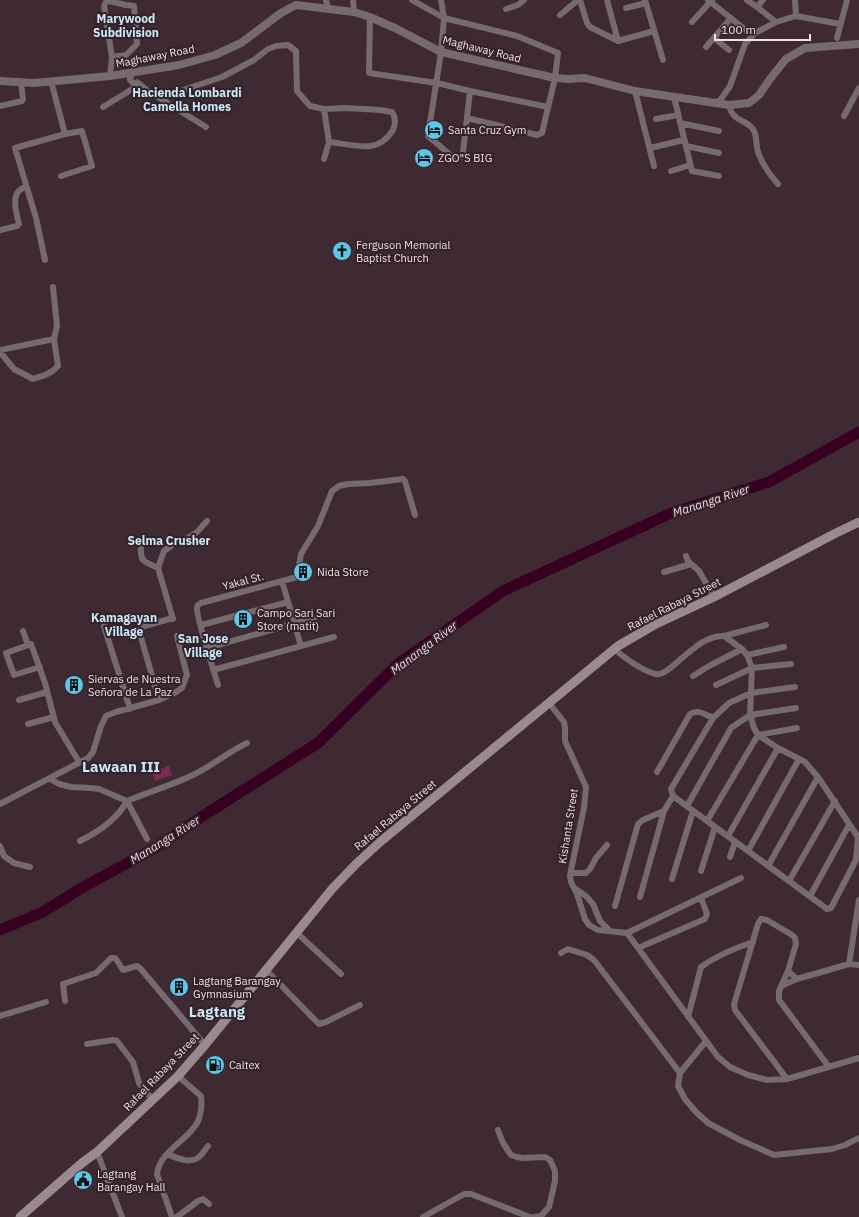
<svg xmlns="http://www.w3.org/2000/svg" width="859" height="1217" viewBox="0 0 859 1217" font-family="'IBM Plex Sans',sans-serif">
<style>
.pitch{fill:#7a2b54}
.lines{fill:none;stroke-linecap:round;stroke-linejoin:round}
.river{stroke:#380020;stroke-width:11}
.minor{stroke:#756a6e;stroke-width:6}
.tertiary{stroke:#756a6e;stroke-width:8}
.secondary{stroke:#9a8990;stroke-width:9}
.labels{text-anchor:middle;stroke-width:4;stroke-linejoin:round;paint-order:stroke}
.street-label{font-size:11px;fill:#f0e2e8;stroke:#342129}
.poi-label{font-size:11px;fill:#f0e2e8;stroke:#342129;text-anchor:start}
.neighbourhood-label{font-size:12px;font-weight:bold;fill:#c8ebf7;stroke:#342129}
.water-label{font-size:12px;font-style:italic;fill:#f3dae4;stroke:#342129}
.district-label{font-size:15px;font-weight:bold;fill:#c8ebf7;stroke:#342129}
</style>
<rect width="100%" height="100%" fill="#3f2a33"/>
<path class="pitch" d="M169,766L172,775L155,781L152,772Z"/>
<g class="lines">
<path class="river" d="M0,930L43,912L80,889L155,848L209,812L318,743L399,663L503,591L669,514L769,482L859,432"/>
<path class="minor" d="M326,0L328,8
M353,0L354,12
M412,0L444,18L517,36L558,53L555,78L542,133L537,135L467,118
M441,0L444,18L441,52L428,136L455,159L461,157L463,152L470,91
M580,0L587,23L590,27L618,41L654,31
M607,0L618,41
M645,0L663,60
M708,0L747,31
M747,0L757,7
M763,0L757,7L776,22
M795,0L796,16
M626,8L646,3
M506,9L518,5L524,0
M560,15L578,0
M370,17L369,73L437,83L470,91L548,107
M692,22L712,0
M714,38L729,50
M837,38L847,0
M706,47L731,18
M127,74L131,77L130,80L134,84L137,82L148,91L206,127
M110,76L112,57L104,6L106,2L109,1L126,5L134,6L137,44L126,55L112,57
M51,81L65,134
M635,91L654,166
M674,97L692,171L719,176
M162,99L189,88L222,77L254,60L268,49L276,46L288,45L296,51L297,91L310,106L324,109L346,108L380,110L392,112C396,118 396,123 393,130C388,138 380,145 370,146C363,148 339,143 329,142
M716,103L721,99L730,86L745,44L755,33L776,22L796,16L840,24
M729,105C733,124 748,118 754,131C757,137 756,146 758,152C762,164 770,175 778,184
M0,106L22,101L23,99L21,82
M103,107L139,85
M844,116L859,88
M656,119L678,115
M680,123L719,131
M686,146L719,153
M650,148L684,140
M324,159L329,142L324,109
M671,171L690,165
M0,230L17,226L19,224C17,215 12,200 18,192C20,189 24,188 26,186
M45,260L36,218L15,148L65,134L82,131L92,166L61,176
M0,350L54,339
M0,352L14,369L33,379C43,376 51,374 58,366L54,339L57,326L53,287
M141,548C140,564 146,561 158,568
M686,556L688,561L699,571L714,597
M664,572L691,564
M282,581L301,646
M173,619L158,568L164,551L175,543L188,538L197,532L207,521
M201,625L288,602
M104,626L130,709
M23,631L28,645
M724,636L742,649L747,655L752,668L750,715L754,728L758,735L778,748L805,762L818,777L858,837L856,860L831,908L827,909L673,796L671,789L713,718L729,703L751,693L795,687
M614,649C625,658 642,671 656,674C671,677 696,634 724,636L766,625
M182,655L314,618
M747,655L784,647
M40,667L14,675L6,653L31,644L45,683L55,722L79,762
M213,670L334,637
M693,676L709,666L742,649
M218,685C215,674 195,614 197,607C198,604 199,604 201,603L297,577L301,554L318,526L332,491L339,486L348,484L370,483L403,479L405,481L415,515
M716,685L752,668L791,664
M19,700L47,692
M159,700L140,634L141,627L173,618
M549,703L564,722L565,728V741L586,787L584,808L570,875L571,882L577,894L585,919L589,925L598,930L627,933L741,878
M28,724L54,717
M657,772L690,714C698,709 704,714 713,718
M50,779L59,784L71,787L91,788L99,789L127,801L147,839
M0,804L88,758L93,752L101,726L106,716L116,712L159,700L176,692L182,688L187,675L177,636
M687,806L731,728L750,715L796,708
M707,821L758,735L797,728
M728,836L778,748
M80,841C98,832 117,820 127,801C149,792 172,785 193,775C212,766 228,752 247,743
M0,846L4,856L14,863L30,867
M748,851L799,759
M730,857L735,842
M768,866L818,777
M701,871L715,827
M571,873H586L590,869L596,858L607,845
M672,879L693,811
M789,881L835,801
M574,888L586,896L593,904L600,921L609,930
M810,896L849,825
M640,897L664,811L673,796
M615,906L638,824L643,820L664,811
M297,933L341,974
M627,933L718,1057L730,1067L748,1075L767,1080L787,1079L859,1058
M638,948L705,919L707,914L701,898
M561,953L568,949L587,955L594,960L680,1073
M849,964L859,900
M266,970L319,1024L326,1022L360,1005
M797,979L849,964L859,965
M781,986L797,979L788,971
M65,1001L63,984L96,973L111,958H114L116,959L123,970L137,966L140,968L205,1045
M0,1016L46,1002
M688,1017L701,967C716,956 735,948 753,942
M706,1041L680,1073L678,1086L685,1099L696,1112L708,1123L740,1140L774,1155L832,1149L845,1145L859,1138
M87,1044L113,1040L117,1041L133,1062L139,1083L153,1100
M787,1079L735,1010L734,1004L758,924L761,919L767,920L792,935L795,938L796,944L788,971L779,991V1000L829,1067
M498,1130L503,1143L511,1155L517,1157L523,1158L545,1157L550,1160L555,1171V1181L549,1207L541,1216L534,1217
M97,1152L122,1217
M167,1154C177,1158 191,1165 200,1156C203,1154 205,1149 208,1146
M172,1217L157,1174C159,1155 180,1144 191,1131C194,1127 197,1124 198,1121C202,1112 202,1105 201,1096L178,1076
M177,1217L198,1201L203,1199L209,1204
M423,1217L464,1194H471L530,1217"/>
<path class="tertiary" d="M0,81L34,83L110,76L179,65L215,55L241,43L281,13L296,5L354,12L370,17L397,29L441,52L555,78L568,79L585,78L635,91L729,105L749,103L759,95L770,79L786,59L805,48L859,44"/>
<path class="secondary" d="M20,1217L82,1163L97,1152L178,1076L205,1045L332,889L356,864L380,842L618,646L654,625L714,597L836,533L859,522"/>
</g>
<defs>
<g id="hotel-disc" transform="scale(1)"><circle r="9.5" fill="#5cc7e8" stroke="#342129"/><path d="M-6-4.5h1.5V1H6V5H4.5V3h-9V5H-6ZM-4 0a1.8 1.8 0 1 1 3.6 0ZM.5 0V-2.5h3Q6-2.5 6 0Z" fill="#111"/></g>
<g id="church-disc" transform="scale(1)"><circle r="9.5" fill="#5cc7e8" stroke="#342129"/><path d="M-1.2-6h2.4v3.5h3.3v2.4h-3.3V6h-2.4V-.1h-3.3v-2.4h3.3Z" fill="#111"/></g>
<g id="building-disc" transform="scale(1)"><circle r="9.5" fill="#5cc7e8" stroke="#342129"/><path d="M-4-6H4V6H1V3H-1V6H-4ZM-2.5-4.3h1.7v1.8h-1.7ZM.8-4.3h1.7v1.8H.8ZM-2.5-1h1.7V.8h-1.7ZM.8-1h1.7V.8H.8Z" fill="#111"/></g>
<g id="fuel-disc" transform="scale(1)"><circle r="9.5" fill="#5cc7e8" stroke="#342129"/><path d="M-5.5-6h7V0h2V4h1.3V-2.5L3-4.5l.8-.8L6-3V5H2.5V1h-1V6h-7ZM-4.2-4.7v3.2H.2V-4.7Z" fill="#111"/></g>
<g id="civic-disc" transform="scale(1)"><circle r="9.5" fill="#5cc7e8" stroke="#342129"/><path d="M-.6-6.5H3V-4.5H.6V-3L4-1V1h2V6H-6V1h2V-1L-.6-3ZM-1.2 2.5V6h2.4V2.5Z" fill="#111"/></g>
</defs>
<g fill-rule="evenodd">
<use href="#hotel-disc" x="434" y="130"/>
<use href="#hotel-disc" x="424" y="158"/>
<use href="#church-disc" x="342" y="251"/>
<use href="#building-disc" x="303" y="572"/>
<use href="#building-disc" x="243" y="619"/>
<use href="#building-disc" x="74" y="685"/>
<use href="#building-disc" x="179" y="987"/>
<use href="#fuel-disc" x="215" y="1065"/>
<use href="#civic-disc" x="83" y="1180"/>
</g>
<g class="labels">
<g class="street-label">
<text transform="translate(482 49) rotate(14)" y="4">Maghaway Road</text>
<text transform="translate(155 56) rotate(-11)" y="4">Maghaway Road</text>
<text transform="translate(243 581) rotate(-15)" y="4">Yakal St.</text>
<text transform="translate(674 604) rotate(-27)" y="4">Rafael Rabaya Street</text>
<text transform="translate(395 815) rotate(-40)" y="4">Rafael Rabaya Street</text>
<text transform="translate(568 826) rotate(-81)" y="4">Kishanta Street</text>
<text transform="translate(161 1072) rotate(-46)" y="4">Rafael Rabaya Street</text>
</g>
<g class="poi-label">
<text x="448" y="134">Santa Cruz Gym</text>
<text x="438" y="162">ZGO"S BIG</text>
<text x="356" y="249">Ferguson Memorial<tspan x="356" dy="13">Baptist Church</tspan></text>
<text x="317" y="576">Nida Store</text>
<text x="257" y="617">Campo Sari Sari<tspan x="257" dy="13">Store (matit)</tspan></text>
<text x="88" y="683">Siervas de Nuestra<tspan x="88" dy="13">Señora de La Paz</tspan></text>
<text x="193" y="985">Lagtang Barangay<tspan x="193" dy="13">Gymnasium</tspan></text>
<text x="229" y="1069">Caltex</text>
<text x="97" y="1178">Lagtang<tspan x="97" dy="13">Barangay Hall</tspan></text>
</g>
<g class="neighbourhood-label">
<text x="126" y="23">Marywood<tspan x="126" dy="14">Subdivision</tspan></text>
<text x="187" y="97">Hacienda Lombardi<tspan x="187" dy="14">Camella Homes</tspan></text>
<text x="169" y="545">Selma Crusher</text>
<text x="124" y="622">Kamagayan<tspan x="124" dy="14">Village</tspan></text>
<text x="203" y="643">San Jose<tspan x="203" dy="14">Village</tspan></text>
</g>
<g class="water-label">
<text transform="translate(711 501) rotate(-18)" y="4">Mananga River</text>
<text transform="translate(424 648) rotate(-37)" y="4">Mananga River</text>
<text transform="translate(165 840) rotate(-32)" y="4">Mananga River</text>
</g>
<g class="district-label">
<text x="121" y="772">Lawaan III</text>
<text x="217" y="1017">Lagtang</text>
</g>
</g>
<path d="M715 34v6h95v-6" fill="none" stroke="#f0e2e8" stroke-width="2"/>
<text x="721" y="34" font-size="12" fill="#f0e2e8" stroke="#342129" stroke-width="3" paint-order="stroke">100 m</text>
</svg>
